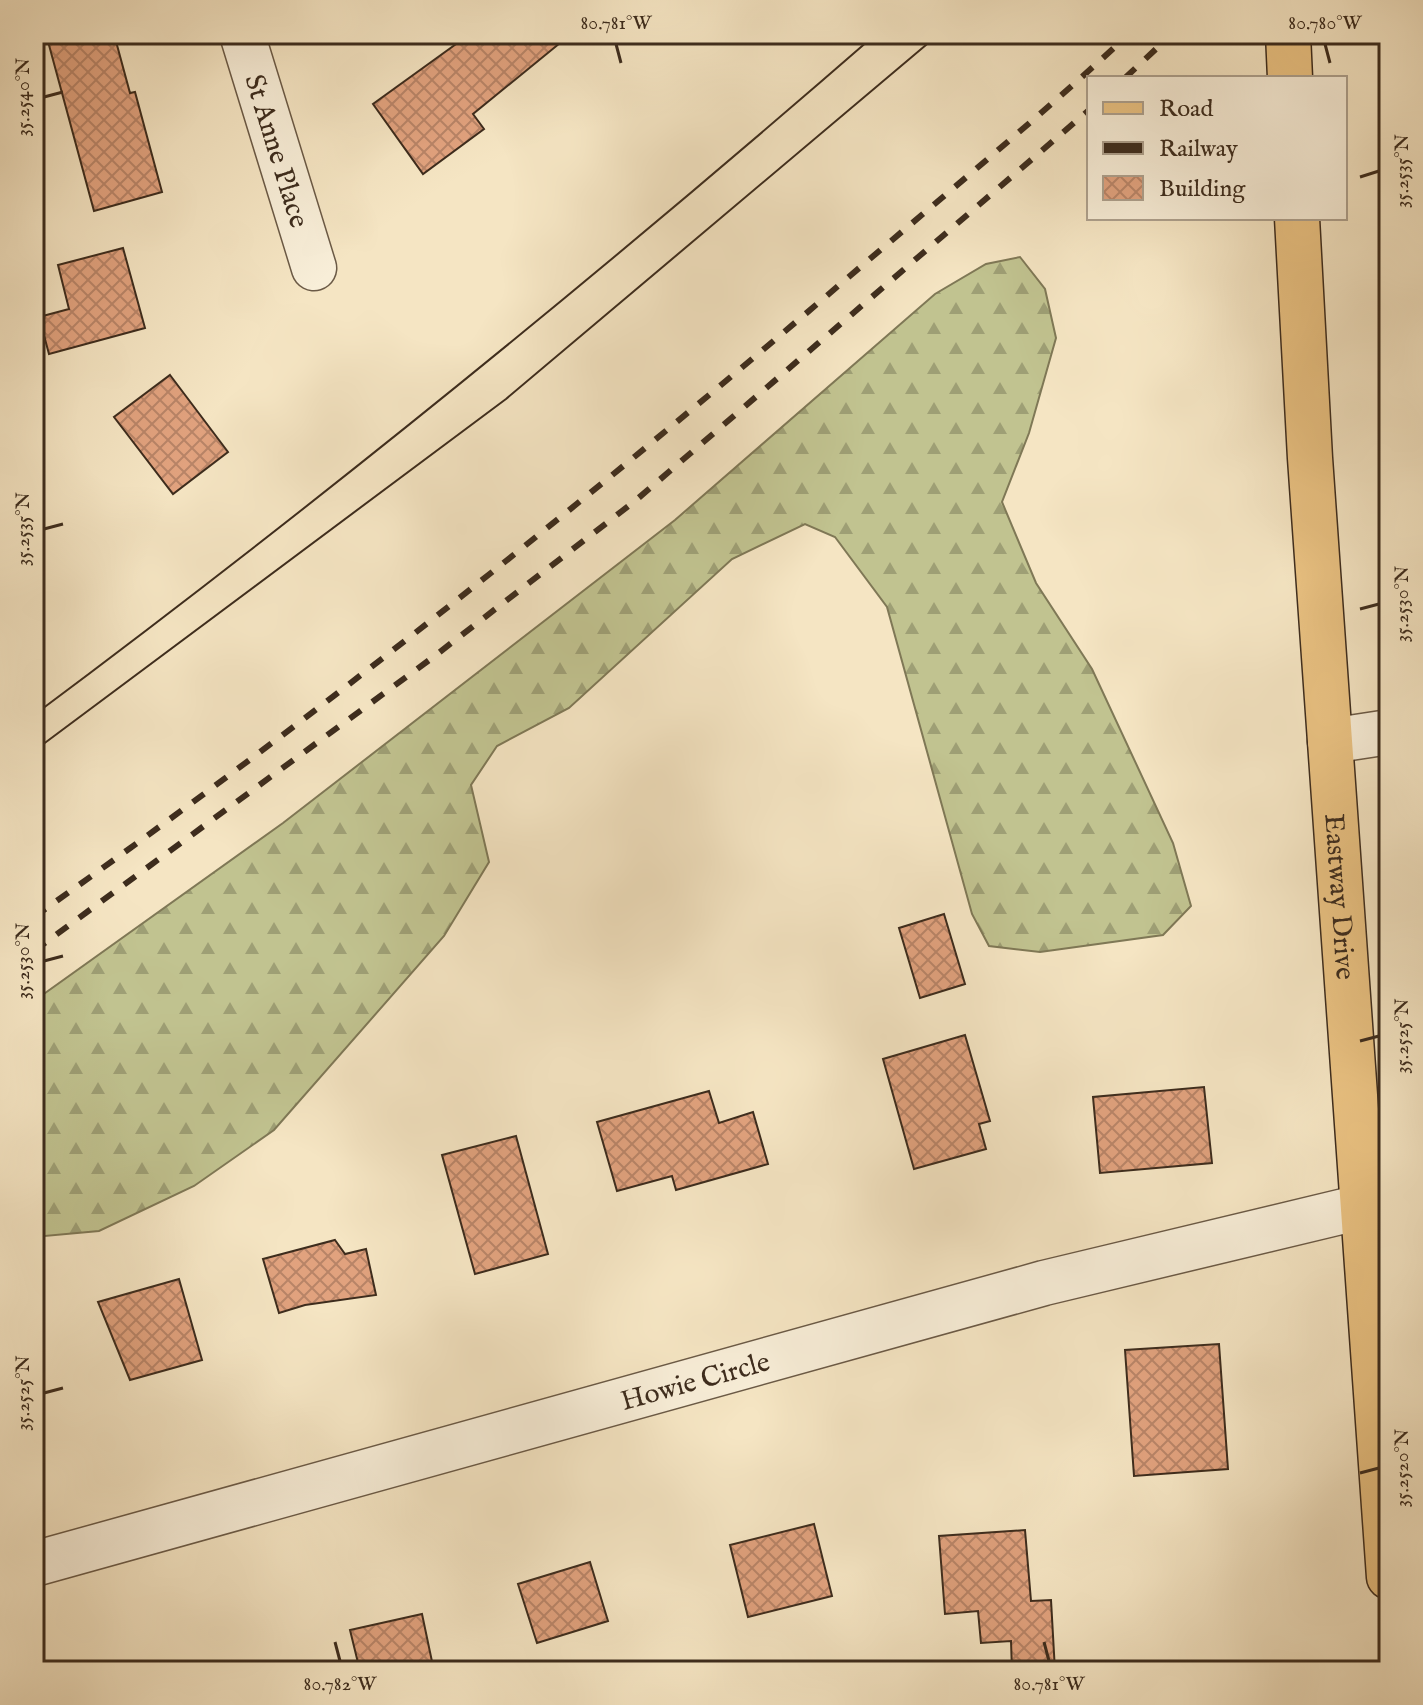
<svg xmlns="http://www.w3.org/2000/svg" width="1423" height="1705" viewBox="0 0 1423 1705" font-family="'IM FELL English',serif">
<style>
.forest{fill:url(#forest-firs);stroke:#7f7856;stroke-width:2}
.building{fill:url(#building-cross-hatch);stroke:#3d2c1d;stroke-width:2}
.lines{fill:none;stroke-linecap:round;stroke-linejoin:round}
.minor-casing{stroke:#6b5a46;stroke-width:47}
.major-casing{stroke:#3d2c1d;stroke-width:47}
.minor{stroke:#f8eed8;stroke-width:44}
.major{stroke:#eac282;stroke-width:44}
.tram{stroke:#3d2c1d;stroke-width:2}
.rail{stroke:#3d2c1d;stroke-width:6;stroke-dasharray:14 14;stroke-linecap:butt}
.ticks{fill:none;stroke:#3d2c1d;stroke-width:3}
.labels{text-anchor:middle;stroke-width:6;stroke-linejoin:round;paint-order:stroke}
.street-label{font-size:28px;fill:#3d2c1d;stroke:#f8eed8}
.neatline{fill:none;stroke:#3d2c1d;stroke-width:3}
.ticks-label{font-size:20px;text-anchor:middle;fill:#3d2c1d}
</style>
<defs>
<pattern id="forest-firs" width="22" height="20" patternUnits="userSpaceOnUse" patternTransform="scale(2)"><rect width="22" height="20" fill="#c1c390"/><path d="M5 1l3.5 6h-7zM16 11l3.5 6h-7z" fill="#9e9f75"/></pattern>
<pattern id="building-cross-hatch" width="8" height="8" patternUnits="userSpaceOnUse" patternTransform="scale(2)"><rect width="8" height="8" fill="#e1a27e"/><path d="M0 0l8 8M0 8l8-8" fill="none" stroke="#b88467"/></pattern>
</defs>
<rect width="100%" height="100%" fill="#f5e5c3"/>
<filter id="stains"><feTurbulence type="fractalNoise" baseFrequency=".0025" numOctaves="4"/><feColorMatrix values="0 0 0 0 .2 0 0 0 0 .09 0 0 0 0 .02 0 0 0 .5 -.17"/></filter>
<radialGradient id="worn" r=".72"><stop offset=".6" stop-color="#630" stop-opacity="0"/><stop offset="1" stop-color="#630" stop-opacity=".3"/></radialGradient>
<path class="forest" d="M1020,257L1045,289L1056,338L1029,433L1002,502L1036,583L1092,669L1173,843L1191,906L1163,935L1040,952L989,946L972,914L887,607L835,537L805,524L732,559L569,708L497,746L471,785L489,862L444,936L274,1130L194,1186L99,1231L34,1237V1001L283,823L675,520L935,294L986,264Z"/>
<path class="building" d="M46,34H114L130,93L135,92L162,192L94,211Z
M470,34H571L473,114L484,129L423,174L373,104Z
M123,248L145,328L49,354L39,317L69,309L58,265Z
M170,375L228,452L173,494L114,417Z
M944,914L965,984L920,998L899,928Z
M965,1035L990,1121L979,1124L986,1149L914,1169L883,1059Z
M1204,1087L1212,1163L1100,1173L1093,1097Z
M709,1091L719,1123L753,1112L768,1164L676,1190L672,1176L617,1191L597,1122Z
M516,1136L548,1254L475,1274L442,1155Z
M335,1240L345,1254L366,1249L376,1295L305,1305L279,1313L263,1259Z
M179,1279L202,1360L130,1380L98,1302Z
M1219,1344L1228,1469L1134,1476L1125,1350Z
M814,1524L832,1596L748,1617L730,1545Z
M1025,1530L1031,1601L1051,1600L1055,1671H1012L1011,1641L981,1643L978,1611L945,1614L939,1536Z
M590,1562L608,1621L537,1643L518,1584Z
M422,1614L434,1671H360L350,1630Z"/>
<g class="lines">
<g class="minor-casing">
<g id="minor">
<path id="s1" d="M242,34L314,268"/>
<path d="M1330,741L1389,732"/>
<path id="s2" d="M34,1564L1044,1283L1361,1207"/>
</g>
</g>
<g class="major-casing">
<g id="major">
<path d="M1288,34L1290,78"/>
<path id="s3" d="M1297,218L1310,458L1389,1577"/>
</g>
</g>
<use href="#minor" class="minor"/>
<use href="#major" class="major"/>
<path class="tram" d="M34,715C321,501 606,269 876,34
M34,751L506,399L939,34"/>
<path class="rail" d="M1125,78L1172,34
M34,917C310,722 573,512 830,293C930,207 1032,124 1129,34
M34,951L432,658L635,501L1089,110"/>
</g>
<path class="ticks" d="M616,44L621,63M1325,44L1330,63M44,97L63,92M1360,177L1379,171M44,529L63,524M1360,609L1379,604M44,961L63,956M1360,1041L1379,1036M44,1393L63,1388M1360,1473L1379,1468M335,1642L340,1661M1044,1642L1049,1661"/>
<g class="labels">
<g class="street-label">
<text dy="10" stroke="none"><textPath href="#s1" startOffset="122">St Anne Place</textPath></text>
<text dy="10" stroke="none"><textPath href="#s3" startOffset="680">Eastway Drive</textPath></text>
<text dy="10" stroke="none"><textPath href="#s2" startOffset="686">Howie Circle</textPath></text>
</g>
</g>
<rect width="1423" height="1705" fill="none" stroke="#f5e5c3" stroke-width="88"/>
<rect x="1087" y="76" width="260" height="144" fill="#f8eed8" stroke="#ada08d" stroke-width="2"/>
<rect x="1103" y="102" width="40" height="12" fill="#eac282" stroke="#ada08d" stroke-width="2"/>
<text x="1159" y="116" font-size="24" fill="#3d2c1d">Road</text>
<rect x="1103" y="142" width="40" height="12" fill="#3d2c1d" stroke="#ada08d" stroke-width="2"/>
<text x="1159" y="156" font-size="24" fill="#3d2c1d">Railway</text>
<rect x="1103" y="176" width="40" height="24" fill="url(#building-cross-hatch)" stroke="#ada08d" stroke-width="2"/>
<text x="1159" y="196" font-size="24" fill="#3d2c1d">Building</text>
<rect x="44" y="44" width="1335" height="1617" class="neatline"/>
<g class="ticks-label">
<text x="616" y="29">80.781°W</text>
<text x="1325" y="29">80.780°W</text>
<text transform="translate(22 97) rotate(-90)" y="7">35.2540°N</text>
<text transform="translate(1401 171) rotate(-90)" y="7">35.2535°N</text>
<text transform="translate(22 529) rotate(-90)" y="7">35.2535°N</text>
<text transform="translate(1401 604) rotate(-90)" y="7">35.2530°N</text>
<text transform="translate(22 961) rotate(-90)" y="7">35.2530°N</text>
<text transform="translate(1401 1036) rotate(-90)" y="7">35.2525°N</text>
<text transform="translate(22 1393) rotate(-90)" y="7">35.2525°N</text>
<text transform="translate(1401 1468) rotate(-90)" y="7">35.2520°N</text>
<text x="340" y="1690">80.782°W</text>
<text x="1049" y="1690">80.781°W</text>
</g>
<rect width="100%" height="100%" filter="url(#stains)"/>
<rect width="100%" height="100%" fill="url(#worn)"/>
</svg>
